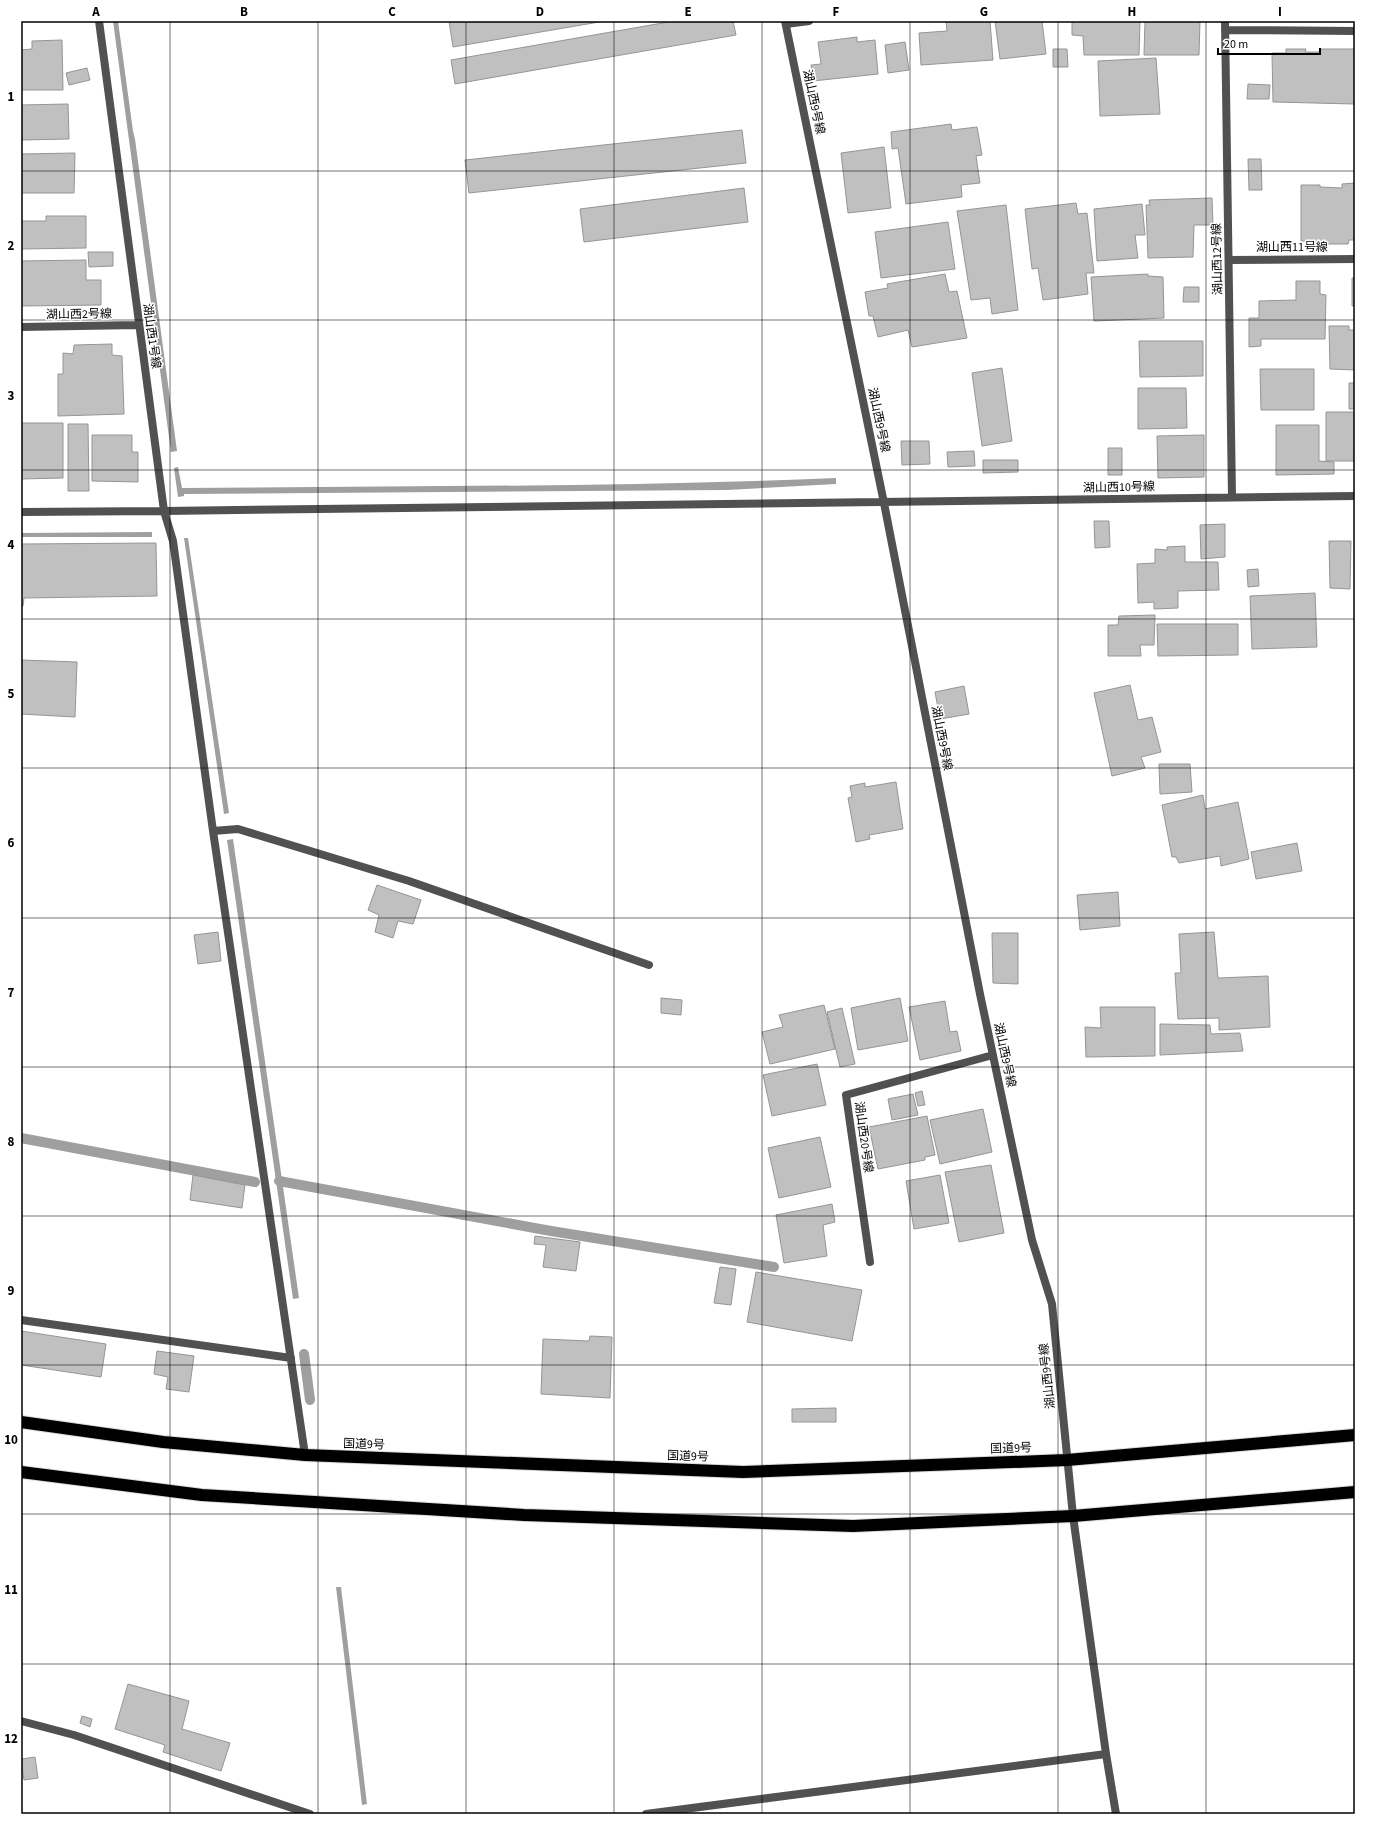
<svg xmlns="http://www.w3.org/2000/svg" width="1376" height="1835" viewBox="0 0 1376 1835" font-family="'Source Sans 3','Noto Sans JP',sans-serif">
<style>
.water{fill:#9f9f9f}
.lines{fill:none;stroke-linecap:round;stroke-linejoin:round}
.stream{stroke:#9f9f9f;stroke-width:10}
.building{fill:#c0c0c0;stroke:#959595}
.highway-casing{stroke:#dbdbdb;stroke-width:14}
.street{stroke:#515151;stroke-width:8}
.highway{stroke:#000;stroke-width:12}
.grid{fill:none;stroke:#000;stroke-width:1;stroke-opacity:0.55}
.labels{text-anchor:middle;stroke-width:3;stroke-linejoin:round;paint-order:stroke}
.street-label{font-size:12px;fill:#000;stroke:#fff}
.neatline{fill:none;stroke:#000;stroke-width:1.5}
.grid-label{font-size:13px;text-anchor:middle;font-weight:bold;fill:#000}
</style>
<rect width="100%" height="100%" fill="#fff"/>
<path class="water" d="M113,21H118L133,131L135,139L177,451L171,452Z
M178,467L182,488C400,486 618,487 836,478V484L727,490L184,494V496L178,497L174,468Z
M152,532V537H21V533Z
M184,538H188L229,813L224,814Z
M233,839L299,1298L293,1299L227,840Z
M336,1587H341L367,1804L362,1805Z"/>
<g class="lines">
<path class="stream" d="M21,1138L255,1182
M279,1181L551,1231L774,1267
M304,1354L310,1400"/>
</g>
<path class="building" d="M449,21H605L453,47Z
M674,21H733L736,35L455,84L451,60Z
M946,21H990L993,60L921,65L919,33L947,31Z
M994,21H1042L1046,54L1000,59L995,21Z
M1072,21H1140L1139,55H1084L1083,36L1072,35Z
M1145,21H1200L1199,55H1144Z
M857,37V42L875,40L878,74L813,81L811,65L821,64L818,42Z
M62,40L63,90H21V50L32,49V41Z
M905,42L909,70L888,73L885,45Z
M1053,49H1067L1068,67H1053Z
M1286,49H1306L1305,52H1320V49H1354V53H1355V104L1273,102L1272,53H1286Z
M1156,58L1160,114L1100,116L1098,61Z
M87,68L90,80L69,85L66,73Z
M1248,84L1270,85L1269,99H1247Z
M68,104L69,139L21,140V105Z
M951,124L952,130L977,127L982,155L976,156L980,183L961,185L962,197L906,204L898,148L892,149L891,132Z
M742,130L746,163L469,193L465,160Z
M884,147L891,208L848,213L841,153Z
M75,153L74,193H21V154Z
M1248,159H1261L1262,190H1249Z
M1355,183V240H1349L1348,244H1315V241H1301V185H1320V187L1342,188V184Z
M744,188L748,222L584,242L580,209Z
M1212,198L1213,225H1194L1193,257L1148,258L1146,205H1150L1149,200Z
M1076,203L1078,214L1087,213L1094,273H1086L1088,294L1043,300L1038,268L1032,269L1025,209Z
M1142,204L1145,235H1135L1138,258L1097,261L1094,209Z
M1006,205L1018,310L992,314L990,298L971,300L957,211Z
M46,216H86V248L21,249V221H46Z
M948,222L955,269L881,278L875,232Z
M88,252H113V266L89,267Z
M86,260V280H101V305L21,306V261Z
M945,274L949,292L957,291L967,338L912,347L908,330L878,337L873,316H869L865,292L888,288L887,284Z
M1148,274V276L1163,277L1164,318L1094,321L1091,277Z
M1352,278H1355V305L1352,306Z
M1296,281H1320V294L1326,295L1325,339H1261V346L1249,347V318H1259V301L1296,300Z
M1184,287H1199V302H1183Z
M1329,326H1349V330H1355V370L1330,369Z
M1139,341H1203V376L1140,377Z
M112,344V355L122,356L124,414L58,416V374H63V353L73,354L74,345Z
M1002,368L1012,441L982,446L972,373Z
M1260,369H1314V410H1261Z
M1349,383H1355V409H1349Z
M1138,388H1186L1187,428L1138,429Z
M1326,412H1355L1354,461H1326Z
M21,423H63V478L21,479Z
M68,424H88L89,491H68Z
M1276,425H1319V461L1334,462V474L1276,475Z
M92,435H132V452H138V482L92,481Z
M1204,435V477L1158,478L1157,436Z
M901,441H929L930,464L902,465Z
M1108,448H1122V475H1108Z
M974,451L975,466L948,467L947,452Z
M983,460H1018V472L983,473Z
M1094,521H1109L1110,547L1095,548Z
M1225,524V557L1201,559L1200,525Z
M1329,541H1351L1350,589L1330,588Z
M156,543L157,596L24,598L23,606H21V544Z
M1185,546V562H1218L1219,590L1178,591V608L1154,609V602L1138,603L1137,564L1155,563V549L1167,550V547Z
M1258,569L1259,586L1248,587L1247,570Z
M1315,593L1317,647L1252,649L1250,596Z
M1155,615L1154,645H1140L1141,656H1108V625H1118L1119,616Z
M1157,624H1238V655L1158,656Z
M21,660L77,662L75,717L21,714Z
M1130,685L1138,720L1152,717L1161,752L1141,757L1145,768L1112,776L1094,693Z
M964,686L969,714L940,719L935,692Z
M1159,764H1190L1192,792L1160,794Z
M896,782L903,829L869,835L870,839L856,842L848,798L852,797L850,786L865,783V787Z
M1203,795L1205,809L1238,802L1249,859L1221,866L1220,856L1179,863L1176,857H1172L1162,805Z
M1297,843L1302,871L1256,879L1251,852Z
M377,885L421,900L413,924L398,921L393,938L375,932L379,915L368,910Z
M1118,892L1120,926L1080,930L1077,895Z
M218,932L221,961L198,964L194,935Z
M1214,932L1218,978L1268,976L1270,1027L1219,1030V1018L1178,1019L1175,973H1181L1179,934Z
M992,933H1018V984L993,983Z
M661,998L682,1000L681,1015L661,1013Z
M900,998L908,1041L858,1050L851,1008Z
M945,1001L950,1032L957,1031L961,1051L920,1060L909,1007Z
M824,1005L835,1049L770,1064L762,1032L783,1027L779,1015Z
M1100,1007H1155V1056L1086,1057L1085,1027L1101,1028Z
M842,1008L855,1064L840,1067L827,1012Z
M1160,1024L1210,1025L1211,1034L1240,1033L1243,1051L1160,1055Z
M817,1064L826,1105L772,1116L763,1075Z
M922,1091L925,1105L918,1106L915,1093Z
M913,1094L918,1115L892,1120L888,1099Z
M983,1109L992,1152L940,1164L930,1120Z
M927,1116L935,1155L925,1157V1160L878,1169L869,1127Z
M820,1137L831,1187L779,1198L768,1148Z
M991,1165L1004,1233L959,1242L945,1172Z
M193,1175L245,1185L242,1208L190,1200Z
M940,1175L949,1223L914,1229L906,1181Z
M832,1204L835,1222L823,1225L827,1256L784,1263L776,1215Z
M535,1236L580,1242L576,1271L543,1267L546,1245L534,1244Z
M720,1267L736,1269L731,1305L714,1303Z
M756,1272L862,1290L852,1341L747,1322Z
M21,1331L106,1344L101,1377L21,1365Z
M590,1336L612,1337L610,1398L541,1394L543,1339L589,1341Z
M157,1351L194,1356L189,1392L166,1389L168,1377L154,1374Z
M836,1408V1422H792V1409Z
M128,1684L189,1701L182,1729L230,1743L221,1771L163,1752L165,1745L115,1729Z
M82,1716L92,1719L90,1727L80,1723Z
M35,1757L38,1778L24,1780L21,1759Z"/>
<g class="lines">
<g class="highway-casing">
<path id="highway" d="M21,1422L163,1442L305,1455L743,1472L1067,1460L1355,1435
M21,1472L202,1495L524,1515L853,1526L1073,1516L1355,1492"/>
</g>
<path class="street" d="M785,21L884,503L980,994L1032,1240L1052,1304L1073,1516L1106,1754L1116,1814
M1225,21L1232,497
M786,24L809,21
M1225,30L1355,31
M1229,260L1355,259
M21,327L138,325
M21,512L164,511L99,21
M213,831L238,829L409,881L649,965
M870,1262L846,1095L993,1055
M21,1320L291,1358
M305,1455L213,831L173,541L164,511L1355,496
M21,1721L74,1735L310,1814
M646,1814L1106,1754"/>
<use href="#highway" class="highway"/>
</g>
<path class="grid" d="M170,21V1814M318,21V1814M466,21V1814M614,21V1814M762,21V1814M910,21V1814M1058,21V1814M1206,21V1814M21,171H1355M21,320H1355M21,470H1355M21,619H1355M21,768H1355M21,918H1355M21,1067H1355M21,1216H1355M21,1365H1355M21,1514H1355M21,1664H1355"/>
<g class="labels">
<g class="street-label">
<text transform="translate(814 102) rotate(78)" y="4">湖山西9号線</text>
<text x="1292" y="251">湖山西11号線</text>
<text transform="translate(1217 259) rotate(-91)" y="4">湖山西12号線</text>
<text transform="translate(79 314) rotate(-1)" y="4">湖山西2号線</text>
<text transform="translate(152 336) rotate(82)" y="4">湖山西1号線</text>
<text transform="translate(879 420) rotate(78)" y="4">湖山西9号線</text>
<text transform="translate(1119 487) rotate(-1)" y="4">湖山西10号線</text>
<text transform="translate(942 738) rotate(79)" y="4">湖山西9号線</text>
<text transform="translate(1005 1055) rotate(78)" y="4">湖山西9号線</text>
<text transform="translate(864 1137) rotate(82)" y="4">湖山西20号線</text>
<text transform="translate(1047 1376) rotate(-96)" y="4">湖山西9号線</text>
<text transform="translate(364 1444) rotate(2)" y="4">国道9号</text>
<text transform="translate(1011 1448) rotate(-2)" y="4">国道9号</text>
<text transform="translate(688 1456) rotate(2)" y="4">国道9号</text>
</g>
</g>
<rect width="1376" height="1835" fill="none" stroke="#ffffff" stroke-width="44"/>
<path d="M1218 48v6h102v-6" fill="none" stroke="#000000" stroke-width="2"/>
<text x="1224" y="48" font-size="12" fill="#000000" stroke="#ffffff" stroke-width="3" paint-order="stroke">20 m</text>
<rect x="22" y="22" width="1332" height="1791" class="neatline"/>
<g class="grid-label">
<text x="96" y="16">A</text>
<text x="244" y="16">B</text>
<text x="392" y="16">C</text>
<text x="540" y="16">D</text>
<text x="688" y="16">E</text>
<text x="836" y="16">F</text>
<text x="984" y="16">G</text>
<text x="1132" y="16">H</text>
<text x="1280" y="16">I</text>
<text x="11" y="101">1</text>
<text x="11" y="250">2</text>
<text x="11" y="400">3</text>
<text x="11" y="549">4</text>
<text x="11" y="698">5</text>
<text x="11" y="847">6</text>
<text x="11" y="997">7</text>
<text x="11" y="1146">8</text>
<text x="11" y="1295">9</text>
<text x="11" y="1444">10</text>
<text x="11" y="1594">11</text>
<text x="11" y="1743">12</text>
</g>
</svg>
